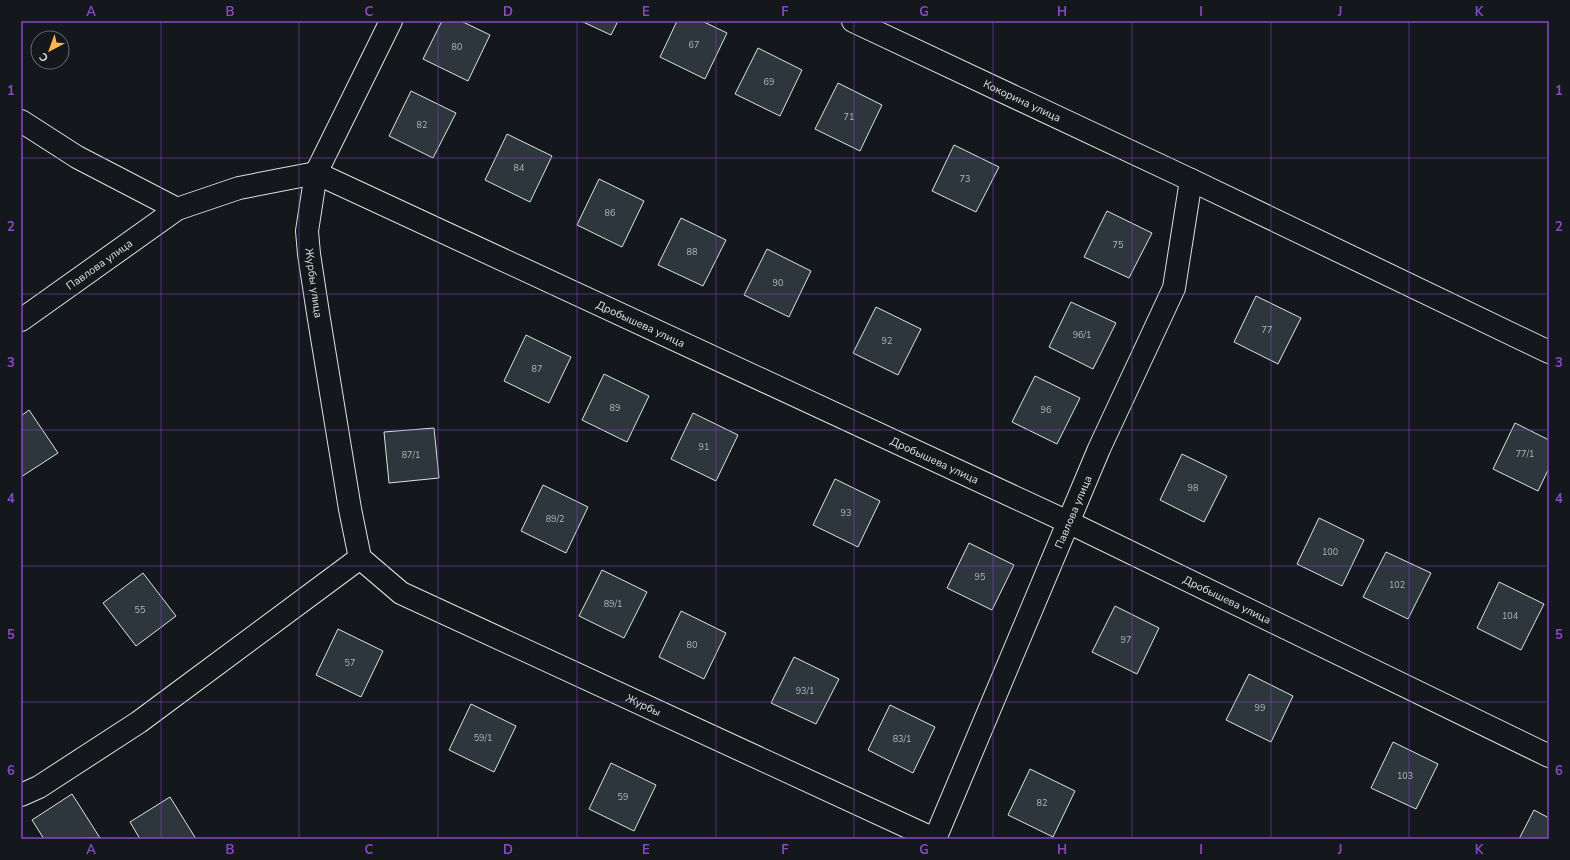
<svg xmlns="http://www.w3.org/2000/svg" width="1570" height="860" viewBox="0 0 1570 860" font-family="'Nunito Sans',sans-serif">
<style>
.building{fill:#2c363c;stroke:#d8e6dc}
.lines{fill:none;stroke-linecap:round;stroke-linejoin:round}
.street-casing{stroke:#d8e6dc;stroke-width:24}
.secondary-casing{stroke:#d8e6dc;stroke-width:24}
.street{stroke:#14181c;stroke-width:22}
.secondary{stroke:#14181c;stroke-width:22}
.grid{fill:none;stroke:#8948c3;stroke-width:1;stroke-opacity:0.55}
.labels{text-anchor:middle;stroke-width:3;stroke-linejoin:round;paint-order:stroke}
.number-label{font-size:9px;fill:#adbab4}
.street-label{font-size:11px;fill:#d8e6dc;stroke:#14181c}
.neatline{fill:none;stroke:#8948c3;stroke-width:1.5}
.grid-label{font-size:13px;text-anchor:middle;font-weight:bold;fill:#8948c3}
</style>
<rect width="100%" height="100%" fill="#14181c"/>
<path class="building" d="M442,21H461L490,35L468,81L423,59Z
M581,21H618L611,35Z
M677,21H702L727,33L705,79L660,57Z
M758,48L802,70L780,116L735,94Z
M838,83L882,105L860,151L815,129Z
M411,91L456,113L433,158L389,136Z
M507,134L552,156L530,202L485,180Z
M954,145L999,167L976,212L932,191Z
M599,179L644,201L622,247L577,225Z
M1107,211L1152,233L1129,278L1084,257Z
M681,218L726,240L703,286L658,265Z
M767,249L811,271L789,317L744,295Z
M1256,296L1301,318L1278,364L1234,342Z
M1071,302L1116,323L1093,369L1049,347Z
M876,307L921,329L898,375L853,353Z
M526,335L571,357L549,403L504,381Z
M604,374L649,396L627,442L582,420Z
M1035,376L1080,398L1057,444L1012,422Z
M29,410L58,453L21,477V416Z
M693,413L738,435L716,481L671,459Z
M1515,423L1549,440V468L1538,491L1493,469Z
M434,428L439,478L389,483L384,432Z
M1182,454L1227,476L1204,522L1160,500Z
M835,479L880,501L858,547L813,525Z
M543,485L588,507L566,553L521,531Z
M1319,518L1364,540L1342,586L1297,564Z
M969,543L1014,565L992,610L947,588Z
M1386,552L1431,573L1408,619L1363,597Z
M602,570L647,592L624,638L579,616Z
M143,573L176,616L136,646L103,603Z
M1499,582L1544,604L1521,650L1477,628Z
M1115,606L1159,628L1137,674L1092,652Z
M681,611L726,633L704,679L659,657Z
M338,629L383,651L361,697L316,675Z
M794,657L839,679L816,724L771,703Z
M1249,674L1293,696L1271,742L1226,720Z
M471,704L516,726L494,772L449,750Z
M890,705L935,727L913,773L868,750Z
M1393,742L1438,764L1416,809L1371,788Z
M611,763L656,785L634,831L589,809Z
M1030,769L1075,791L1053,837L1008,815Z
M72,794L100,838L44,839L32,820Z
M170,797L196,839H140L130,822Z
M1534,810L1549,818V839H1519Z"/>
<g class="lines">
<g class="street-casing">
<g id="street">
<path id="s1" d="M853,21L1191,180L1174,288L1099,449L935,839"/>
<path d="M21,121L77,157L177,209"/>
<path id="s2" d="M316,173L1068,522L1549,756"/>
<path id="s3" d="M21,320L177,209L239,188L316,173"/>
<path id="s4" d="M360,558L401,593L934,839"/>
<path d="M360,558L350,509L318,313L309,254L307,231L316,173L391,21"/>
<path d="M21,795L39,787L139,722L360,558"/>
</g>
</g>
<g class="secondary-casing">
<path id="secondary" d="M1191,180L1549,352"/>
</g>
<use href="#street" class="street"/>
<use href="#secondary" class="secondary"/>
</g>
<path class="grid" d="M161,21V839M299,21V839M438,21V839M577,21V839M716,21V839M854,21V839M993,21V839M1132,21V839M1271,21V839M1409,21V839M21,158H1549M21,294H1549M21,430H1549M21,566H1549M21,702H1549"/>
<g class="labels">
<g class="number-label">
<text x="694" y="48">67</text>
<text x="457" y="50">80</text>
<text x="769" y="85">69</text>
<text x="849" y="120">71</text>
<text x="422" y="128">82</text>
<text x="519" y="171">84</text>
<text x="965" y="182">73</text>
<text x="610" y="216">86</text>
<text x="1118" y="248">75</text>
<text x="692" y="255">88</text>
<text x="778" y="286">90</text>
<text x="1267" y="333">77</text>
<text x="1082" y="338">96/1</text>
<text x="887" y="344">92</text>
<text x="537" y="372">87</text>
<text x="615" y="411">89</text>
<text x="1046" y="413">96</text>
<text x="704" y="450">91</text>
<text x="1525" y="457">77/1</text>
<text x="411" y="458">87/1</text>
<text x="1193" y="491">98</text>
<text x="846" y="516">93</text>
<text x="555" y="522">89/2</text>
<text x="1330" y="555">100</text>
<text x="980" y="580">95</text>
<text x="1397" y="588">102</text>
<text x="613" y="607">89/1</text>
<text x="140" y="613">55</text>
<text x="1510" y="619">104</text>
<text x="1126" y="643">97</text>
<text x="692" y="648">80</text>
<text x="350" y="666">57</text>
<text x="805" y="694">93/1</text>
<text x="1260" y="711">99</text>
<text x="483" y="741">59/1</text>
<text x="902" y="742">83/1</text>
<text x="1405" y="779">103</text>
<text x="623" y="800">59</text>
<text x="1042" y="806">82</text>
</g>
<g class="street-label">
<text dy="4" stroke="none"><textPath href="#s1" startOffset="187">Кокорина улица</textPath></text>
<text dy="4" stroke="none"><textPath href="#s3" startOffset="96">Павлова улица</textPath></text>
<text transform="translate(314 283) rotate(82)" y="4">Журбы улица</text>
<text dy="4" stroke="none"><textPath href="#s2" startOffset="358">Дробышева улица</textPath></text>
<text dy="4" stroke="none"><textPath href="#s2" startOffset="682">Дробышева улица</textPath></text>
<text transform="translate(1073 512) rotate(-67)" y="4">Павлова улица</text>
<text dy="4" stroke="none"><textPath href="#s2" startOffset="1006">Дробышева улица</textPath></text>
<text dy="4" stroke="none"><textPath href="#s4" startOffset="321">Журбы</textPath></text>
</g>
</g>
<rect width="1570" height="860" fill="none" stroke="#14181c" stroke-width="44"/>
<g transform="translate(50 50) rotate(221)"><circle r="19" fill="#14181c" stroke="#626a69"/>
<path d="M0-3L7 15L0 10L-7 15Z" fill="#ffb74d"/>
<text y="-6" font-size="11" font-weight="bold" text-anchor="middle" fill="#d8e6dc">С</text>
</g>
<rect x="22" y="22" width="1526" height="816" class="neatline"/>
<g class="grid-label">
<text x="91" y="16">A</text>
<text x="230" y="16">B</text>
<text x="369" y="16">C</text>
<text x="508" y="16">D</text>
<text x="646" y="16">E</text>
<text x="785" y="16">F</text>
<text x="924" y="16">G</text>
<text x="1062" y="16">H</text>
<text x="1201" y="16">I</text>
<text x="1340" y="16">J</text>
<text x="1479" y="16">K</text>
<text x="11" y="95">1</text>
<text x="1559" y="95">1</text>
<text x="11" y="231">2</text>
<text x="1559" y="231">2</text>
<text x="11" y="367">3</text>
<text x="1559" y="367">3</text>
<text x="11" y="503">4</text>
<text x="1559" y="503">4</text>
<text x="11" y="639">5</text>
<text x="1559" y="639">5</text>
<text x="11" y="775">6</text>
<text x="1559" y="775">6</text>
<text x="91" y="854">A</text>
<text x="230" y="854">B</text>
<text x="369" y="854">C</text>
<text x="508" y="854">D</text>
<text x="646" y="854">E</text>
<text x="785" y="854">F</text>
<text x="924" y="854">G</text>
<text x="1062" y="854">H</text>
<text x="1201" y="854">I</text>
<text x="1340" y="854">J</text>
<text x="1479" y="854">K</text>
</g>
</svg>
